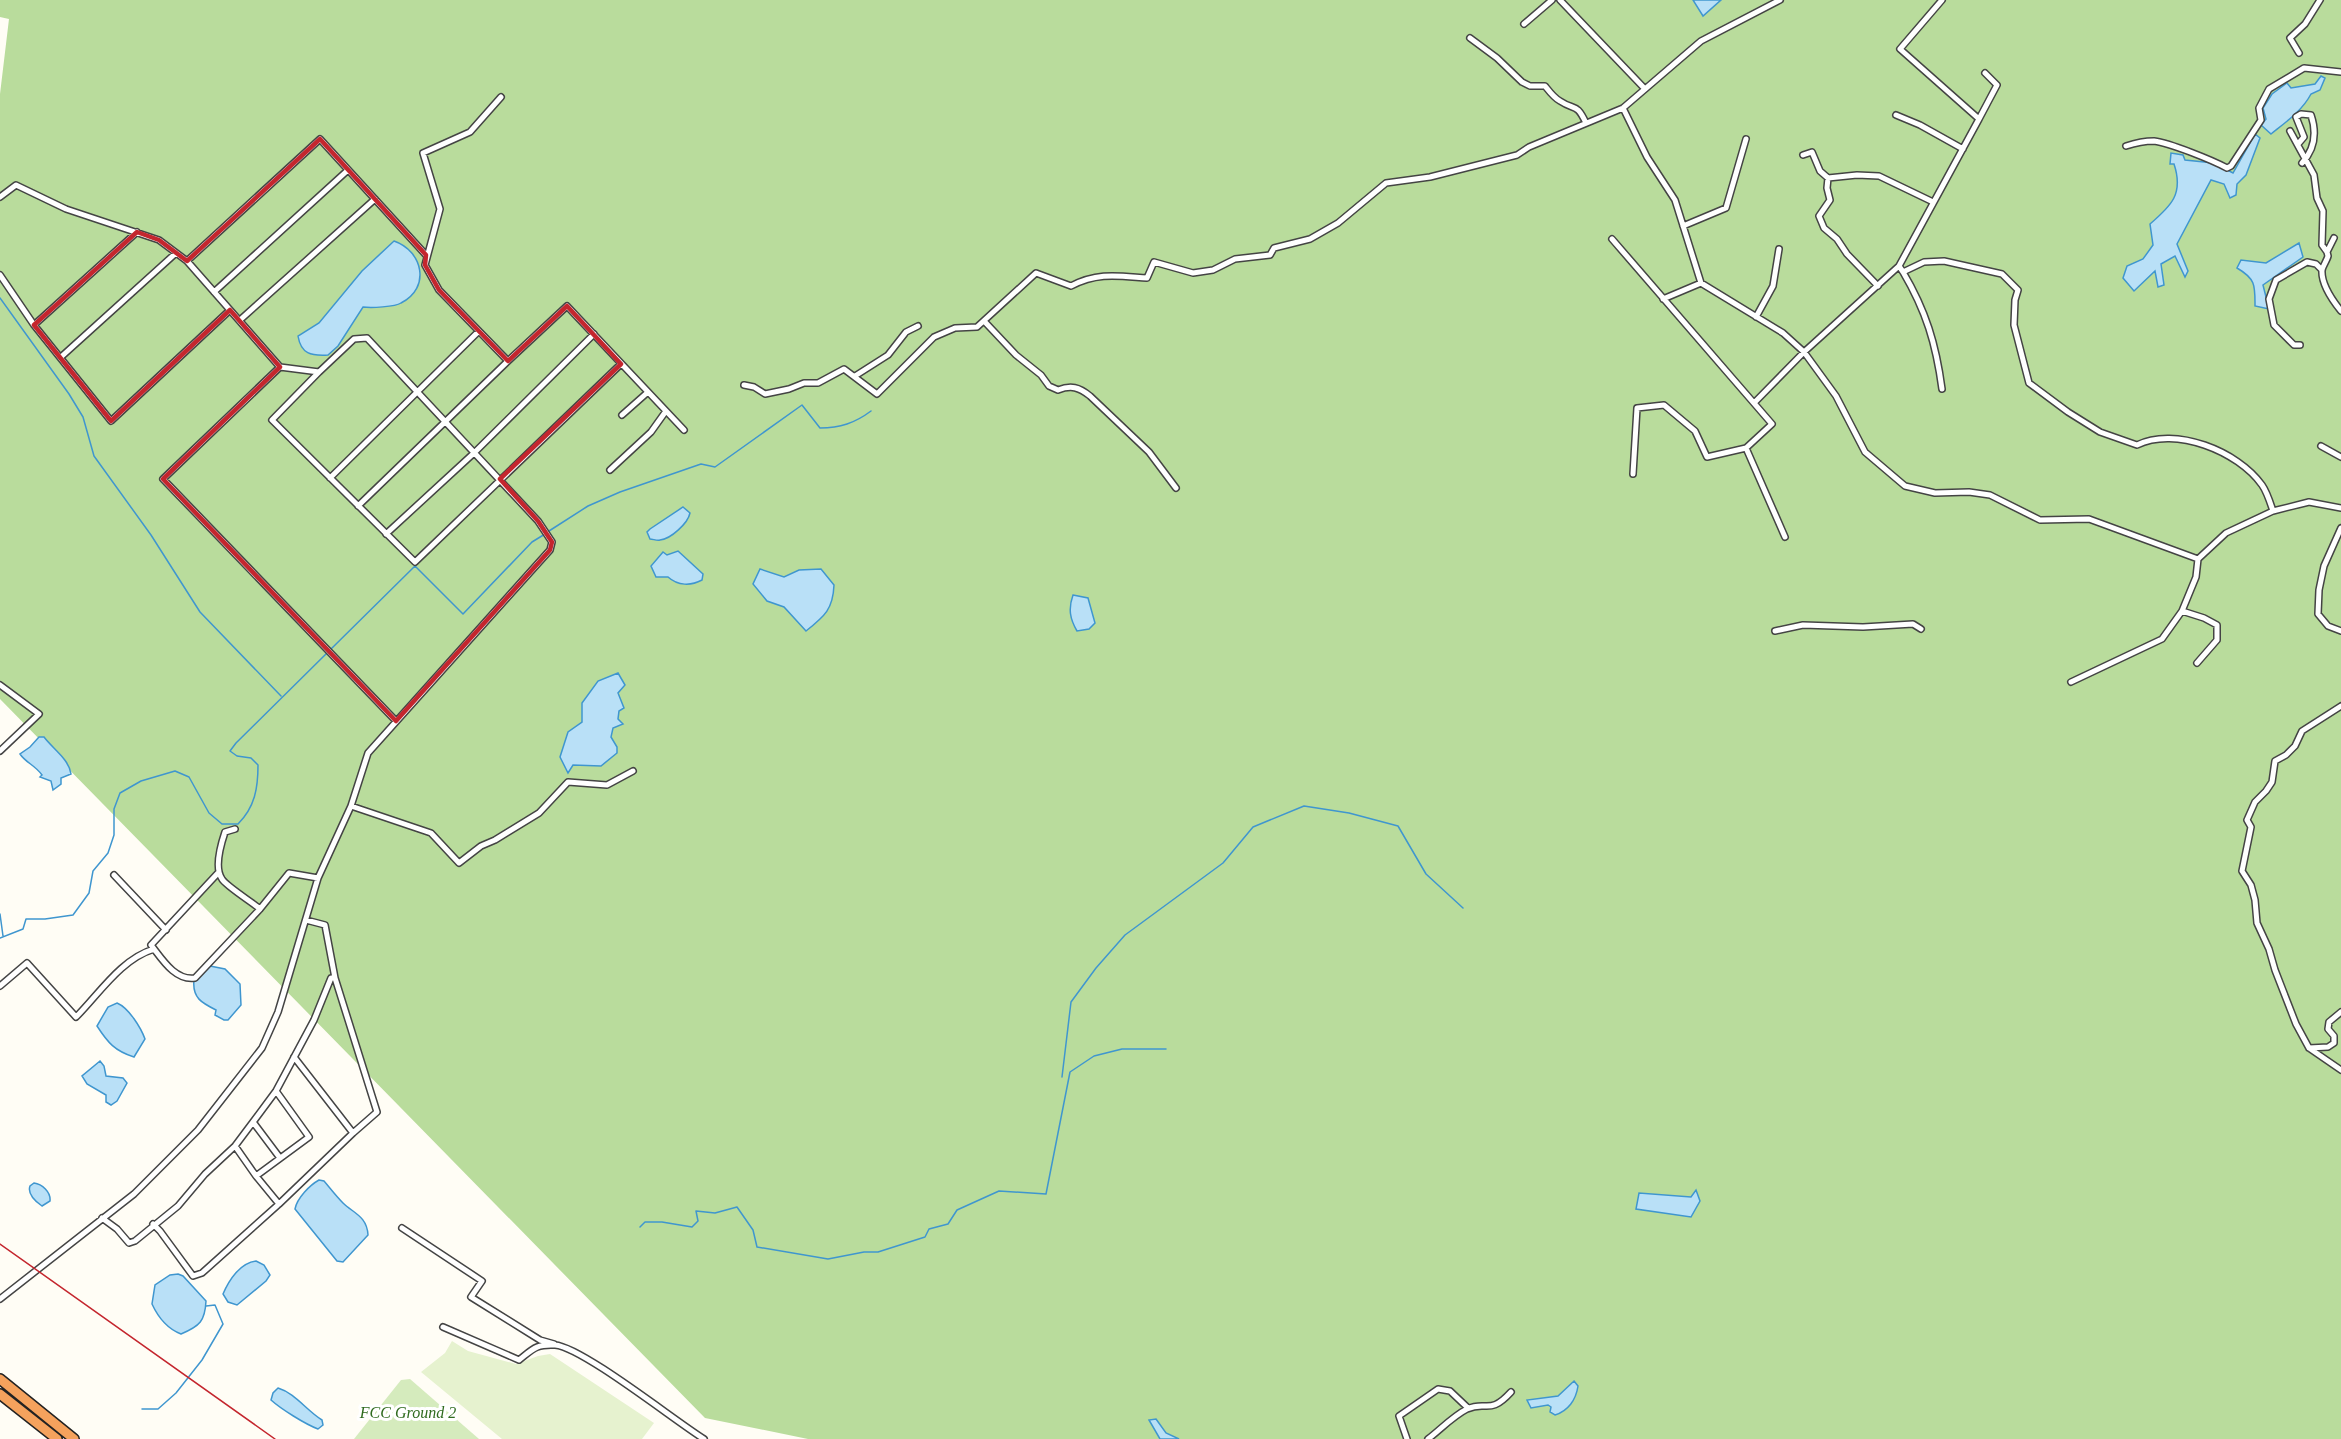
<svg xmlns="http://www.w3.org/2000/svg" width="2341" height="1439" viewBox="0 0 2341 1439" font-family="Georgia,serif">
<style>
.green{fill:#d5ebbd}
.forest{fill:#b9dc9c}
.pitch{fill:#e6f2cf}
.water{fill:#b9e0f7;stroke:#3f96cf;stroke-width:1.5}
.lines{fill:none;stroke-linecap:round;stroke-linejoin:round}
.stream{stroke:#3f96cf;stroke-width:1.5}
.street-casing{stroke:#444;stroke-width:8}
.highway-casing{stroke:#222;stroke-width:12}
.street{stroke:#fff;stroke-width:5}
.highway{stroke:#f5a25d;stroke-width:9}
.rail{stroke:#c4262e;stroke-width:1.5}
.marked{fill:none;stroke:#c4262e;stroke-width:4.5;stroke-linejoin:round}
.labels{text-anchor:middle;stroke-width:6;stroke-linejoin:round;paint-order:stroke}
.park-label{font-size:16px;font-style:italic;fill:#2f6b1f;stroke:#fff}
</style>
<rect width="100%" height="100%" fill="#fffdf5"/>
<path class="green" d="M410,1379L479,1439H354L401,1380Z"/>
<path class="forest" d="M0,0H2341V1439H808L705,1418L0,699V94L9,19L0,17Z"/>
<path class="pitch" d="M452,1341L468,1351L516,1364L538,1356L550,1354L654,1423L642,1439H502L421,1372L445,1353Z"/>
<path class="water" d="M1693,0H1721L1703,16Z
M2321,76L2325,78L2320,90L2311,94C2302,111 2286,122 2271,134L2261,125L2266,119L2263,108L2272,94L2287,83L2291,88L2315,84Z
M2255,134L2260,138L2246,175L2237,184L2236,195L2230,198L2224,184L2211,180L2177,244L2188,271L2185,277L2175,256L2161,264L2164,285L2158,287L2155,271L2134,291L2123,278L2127,266L2143,259L2153,245L2150,224C2171,206 2184,194 2174,164H2170L2171,153L2183,155L2185,160L2214,163L2233,173Z
M394,241C423,251 431,288 401,303C395,307 371,308 363,307L338,346L328,355C311,356 301,354 298,336L319,323L362,271Z
M2299,243L2303,257L2263,285L2269,309L2255,306C2255,286 2256,279 2237,268L2241,260L2266,263Z
M683,507L690,513C688,523 671,539 660,540C657,541 653,539 650,539L647,532L650,529Z
M678,551L703,574L702,580C691,586 678,586 668,577H656L651,566L663,552L667,555Z
M760,569L784,577L799,570L821,569L834,585C833,609 825,616 806,631L784,607L767,601L753,584Z
M1073,595L1088,598L1095,623L1089,629L1077,631C1070,619 1068,609 1073,595Z
M618,673L625,685L618,693L624,708L619,711L618,719L623,724L613,728L611,737L617,747V753L601,766L573,765L568,773L560,757L568,732L582,722V703L598,681Z
M39,737H44C53,749 69,759 71,774L61,778V784L53,790L51,781L40,777L42,775C35,765 26,763 20,754L30,747Z
M210,966L225,969L240,984L241,1005L228,1020H224L215,1015L216,1010C202,1003 192,998 194,980Z
M117,1003C129,1008 141,1028 145,1039L134,1057C115,1051 108,1043 97,1026L108,1007Z
M100,1061L104,1066L106,1076L123,1078L127,1083L117,1101L111,1105L106,1102V1095L87,1084L82,1076Z
M319,1180L324,1181C330,1188 336,1196 343,1203C353,1213 367,1216 368,1235L343,1262L337,1261L295,1209C297,1198 310,1185 319,1180Z
M34,1183C42,1184 51,1192 50,1201L42,1206C36,1202 27,1194 30,1186Z
M1696,1190L1700,1201L1691,1217L1636,1209L1639,1193L1691,1197Z
M256,1261L264,1265L270,1275L266,1281L237,1305L228,1302L223,1294C229,1280 240,1263 256,1261Z
M178,1274L183,1276L206,1301C205,1321 200,1326 181,1334C168,1329 158,1317 152,1304L155,1285L170,1275Z
M1574,1381L1578,1386C1576,1400 1568,1411 1555,1415L1550,1412L1551,1407L1548,1405L1531,1408L1527,1400L1558,1396Z
M278,1388C295,1393 307,1411 322,1420L323,1425L318,1429C305,1424 281,1409 271,1400L273,1393Z
M1156,1419L1166,1433L1179,1439H1160L1149,1420Z"/>
<g class="lines">
<path class="stream" d="M0,298L69,394L83,417L94,456L151,535L200,612L281,696
M549,531L588,506L620,492L701,464L715,467L802,405L820,428C840,428 855,423 871,411
M331,649L415,566L463,614L532,542L545,534
M0,914L3,936
M0,938L23,929L26,919H45L73,915L89,893L93,871L108,853L114,835V809L120,793L141,781L175,771L189,777L209,813L222,824H238C255,807 258,788 258,765L251,758L237,756L230,751L236,743L327,653
M1062,1077L1071,1002L1096,968L1125,935L1223,863L1253,827L1304,806L1349,813L1398,826L1426,874L1463,908
M640,1227L645,1222H662L692,1227L698,1221L696,1211L715,1213L737,1207L753,1230L757,1247L828,1259L864,1252H878L925,1237L929,1229L948,1224L957,1210L999,1191L1046,1194L1070,1072L1094,1056L1122,1049H1166
M142,1409H158L176,1393L202,1360L223,1324L215,1305L206,1306"/>
<g class="street-casing">
<path id="street" d="M1560,0L1645,89
M1524,24L1552,0
M1470,38L1497,58L1522,82L1530,86H1545C1549,91 1554,98 1560,101C1575,111 1576,102 1586,123
M2299,53L2290,38L2305,24L2320,0
M501,97L470,132L423,153L440,209L425,265L439,290L508,361L567,306L684,430
M1623,108L1647,157L1675,200L1701,283L1783,333L1804,352L1836,396L1865,452L1905,486L1935,493L1969,492L1990,495L2040,520L2089,519L2198,559L2226,533L2273,511L2309,502L2341,508
M1896,115L1920,125L1963,149
M1979,119L1997,85L1985,73
M2290,131L2314,175L2317,198L2323,211L2322,245L2327,252
M2298,144L2304,137L2296,117L2301,114L2311,115C2317,133 2315,149 2302,163
M2126,146C2135,143 2144,141 2154,141C2170,143 2212,160 2227,168L2231,166L2261,120L2259,108L2269,89L2304,68L2341,72
M1803,155L1812,152L1820,171L1828,178L1857,175L1879,176L1931,201
M1828,178L1827,188L1830,200L1819,216L1824,228L1837,239L1847,254L1878,286
M0,197L16,185L66,209L159,240L187,261
M1683,226L1726,208L1746,139
M2334,238L2327,252L2328,256C2327,260 2323,266 2322,270C2321,284 2333,301 2341,311
M1612,239L1772,424L1746,448L1785,537
M1899,266L1903,272L1924,262L1944,261L2002,274L2018,290L2015,300L2014,325L2029,383L2068,412L2100,432L2137,445C2175,426 2238,451 2262,485C2267,492 2270,502 2273,511
M1903,272C1926,311 1936,344 1942,389
M0,275L34,325L111,421L230,310
M214,292L348,170
M1663,299L1701,283
M1756,317L1773,286L1779,249
M240,320L375,199
M984,321L1016,355L1041,375L1049,386L1058,390C1071,385 1079,387 1090,396L1149,452L1176,488
M34,325L137,232
M2300,345H2294L2274,325L2269,299L2276,280L2307,262L2316,264L2322,270
M61,357L176,253
M280,367L163,479L396,721
M319,372L272,420L415,562L621,364
M855,376L888,355L906,332L918,326
M744,385L754,387L765,394L789,389L804,383H818L844,369L877,394L934,337L955,328L977,327L1036,273L1071,286C1098,272 1118,276 1147,278L1154,262L1193,273L1213,270L1235,259L1270,255L1274,248L1310,239L1338,223L1386,183L1430,177L1517,155L1529,147L1623,108L1701,41L1780,0
M1755,402L1804,352L1899,266L1979,119L1900,49L1942,0
M622,415L648,392
M2321,446L2341,457
M610,470L651,432L666,411
M1633,474L1637,408L1664,405L1695,431L1707,457L1746,448
M330,478L479,331
M358,506L508,361
M2341,528L2324,566L2319,590L2318,614L2328,626L2341,631
M386,534L474,453L594,334
M2182,611L2204,618L2217,625V640L2197,663
M1775,631L1803,625L1863,627L1913,624L1921,629
M2071,682L2162,639L2182,611L2196,577L2198,559
M0,685L39,714L0,751
M2341,706L2302,731L2295,746L2286,755L2275,761L2272,782L2266,791L2255,802L2247,820L2251,827L2242,871L2251,885L2255,900L2257,923L2269,949L2275,970L2296,1024L2309,1048L2341,1070
M351,806L431,833L459,863L481,846L495,840L539,813L568,782L607,785L633,771
M235,829L225,832C221,844 214,868 222,879C226,886 252,902 260,909
M218,873L151,945C162,959 175,981 195,978L260,909L289,873L318,878
M114,875L166,930
M0,986L27,963L76,1017C99,994 121,959 154,949
M2309,1048L2328,1047L2334,1043V1036L2328,1029L2329,1022L2341,1012
M294,1057L353,1133L377,1112L335,978
M253,1122L280,1158
M235,1146L256,1176L309,1137L276,1091
M279,1204L353,1133
M102,1218L117,1229L129,1243L135,1241L178,1206L205,1174L235,1146L253,1122L276,1091L314,1020L331,978H335L325,925L306,920
M153,1224L160,1231L193,1276L202,1273L279,1204L256,1176
M402,1228L482,1281L471,1297L540,1340L554,1344
M0,1299L134,1194L198,1130L262,1048L278,1012L318,878L351,806L368,753L550,550L552,542L538,521L367,338L354,339L319,372L280,367L187,261L320,139L426,255
M443,1327L519,1360C533,1349 536,1344 555,1345C582,1347 675,1421 704,1439
M1407,1439L1399,1416L1438,1389L1450,1391L1468,1408
M1428,1439C1440,1430 1453,1416 1467,1409C1487,1400 1489,1416 1511,1392"/>
</g>
<g class="highway-casing">
<path id="highway" d="M0,1379L74,1439
M0,1394L57,1439"/>
</g>
<use href="#street" class="street"/>
<use href="#highway" class="highway"/>
<path class="rail" d="M0,1244L275,1439"/>
</g>
<path class="marked" d="M320,139L426,255L425,265L439,290L508,361L567,306L621,364L500,479L538,521L552,542L550,550L396,721L163,479L280,367L230,310L111,421L34,325L137,232L159,240L187,261Z"/>
<g class="labels">
<g class="park-label">
<text x="408" y="1418">FCC Ground 2</text>
</g>
</g>
</svg>
